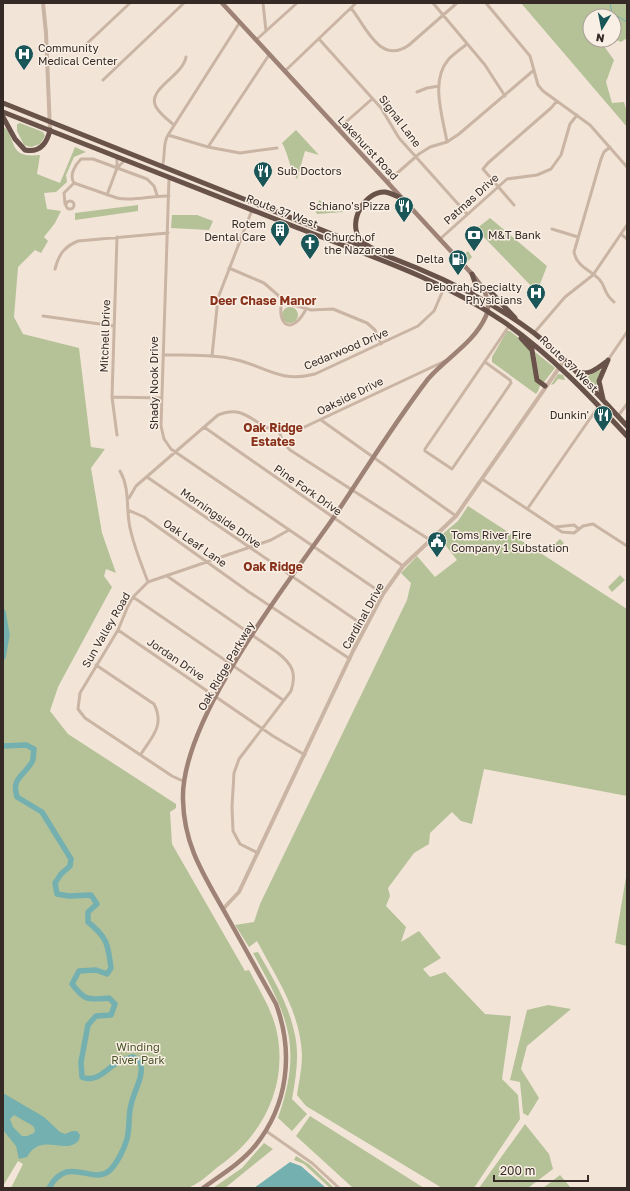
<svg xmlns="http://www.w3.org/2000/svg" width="630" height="1191" viewBox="0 0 630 1191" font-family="'Golos Text',sans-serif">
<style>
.green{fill:#b5c197}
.water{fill:#75b0b0;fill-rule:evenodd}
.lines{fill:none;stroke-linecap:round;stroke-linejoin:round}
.stream{stroke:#75b0b0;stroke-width:1}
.river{stroke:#75b0b0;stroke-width:5.5}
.minor{stroke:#cab4a3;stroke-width:3}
.tertiary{stroke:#cab4a3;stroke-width:4}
.secondary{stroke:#9e8275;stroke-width:4.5}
.trunk{stroke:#685249;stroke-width:5}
.labels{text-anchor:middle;stroke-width:3;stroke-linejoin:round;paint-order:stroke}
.poi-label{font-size:11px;fill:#352a26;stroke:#faefe4;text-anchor:start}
.street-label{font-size:11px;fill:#352a26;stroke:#faefe4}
.park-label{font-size:11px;fill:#465428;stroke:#faefe4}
.neighbourhood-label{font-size:12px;font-weight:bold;fill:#88311b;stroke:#faefe4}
</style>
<rect width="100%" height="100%" fill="#f2e5d8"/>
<path class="green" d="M521,3H627V38L621,42L614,39V16H590V40H604L601,42L614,60L606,82L612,103L624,102L627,112V127Z
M20,123L43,132L45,136L40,144L31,147L24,145L17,131V124Z
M3,126C18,138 6,159 40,155L37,174L60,183L75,147L86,152L74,157L66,175L67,182L56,192L44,193L47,209L61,211L55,223L44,237L48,241L41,253L35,250L18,267L14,317L23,334L79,348L91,447L105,449L91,468L102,533L116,573L106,569L104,576L112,587L58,687L50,711L68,734L176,804V808L170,812L172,844L245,971L249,970C259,990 273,1011 277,1033C288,1086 262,1137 219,1166C210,1173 200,1183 190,1187C182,1191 160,1188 150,1188C104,1188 58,1188 11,1188L23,1164L18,1161L3,1186Z
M296,130L319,155L305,151L297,179C289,168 289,155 282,143Z
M319,200L328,205L344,209L343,212L318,214L316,213Z
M138,205V211L75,220V213Z
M172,215H197L213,221L209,230L171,228Z
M490,218L547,266L537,292L476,229Z
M468,251L472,257L466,263L461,257Z
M282 315a8 8 0 1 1 16 0a8 8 0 1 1-16 0Z
M507,331H510L525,343L530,349L540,386L537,394L538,391L536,394L492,362V357Z
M535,352L555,368L544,382L540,381Z
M600,370H601L596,387L586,377Z
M558,374L563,375L565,380L558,379L554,384L551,385Z
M468,506L627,609V796L484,769L472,824L461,821L452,812L430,833L429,844L414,853L388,888L390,896L386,906L406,927L401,942L419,931L441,958L423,969L430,977L445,972L485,1014L511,1016L502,1079L518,1095L520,1119L474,1188H442L306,1106L297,1095C299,1082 302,1068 302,1055C300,1011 277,979 257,941L249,947L235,925L254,922L260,904L407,600L411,583L401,573L417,556L435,577L457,560L439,537L458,521Z
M560,539L564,543L555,551L551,547Z
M620,575L625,580L612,592L608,587Z
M627,871V946L615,943Z
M258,952C272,976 288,1003 294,1031C300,1053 296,1077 292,1099L307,1114L292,1131L278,1118C303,1046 288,1017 253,953Z
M548,1005L571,1009L527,1046L521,1069L539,1098L528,1116L523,1113L520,1082L510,1080L527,1010Z
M310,1116L424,1188H353L296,1136Z
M525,1124L549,1154L553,1169L528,1188H479Z
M264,1143L273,1149L225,1188H213L242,1168Z
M296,1156L310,1165L334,1188H330L304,1164L294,1160Z
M560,1175L571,1188H543Z"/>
<path class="water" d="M3,1093L44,1117L60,1132L65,1134L72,1131H77L80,1135L79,1140C68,1154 48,1138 35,1148C31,1150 29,1154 27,1157L19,1159L16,1146L3,1130ZM14,1115L33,1126L35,1130L34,1133L27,1136H22L13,1127L10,1119Z
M290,1162L301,1166L326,1188H254Z"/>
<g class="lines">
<path class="stream" d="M610,3L612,13L627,22"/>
<path class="river" d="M3,612L7,635L3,657
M3,746L26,745L34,749C33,753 34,759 32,762C24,776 11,778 17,797L42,812L71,859L70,866L61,874L55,883L57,894L69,896L91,895L97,904L88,912V922C107,937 108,944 111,968L107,974L96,970L79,971L72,984C85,1001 88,1000 109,998L115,1004L111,1015L96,1016L88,1025L81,1062L82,1077C95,1083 105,1071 115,1064C120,1060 126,1059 133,1057L140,1061C145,1076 134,1090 131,1105C128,1116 130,1128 127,1139C124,1149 117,1164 109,1171C91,1185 68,1154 49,1188"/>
<path class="minor" d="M263,3L266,31
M433,3L485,65L505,96
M486,3L530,56L538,85L543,91L590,125L627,167
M351,8C365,25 380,66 409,45L457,3
M319,39L381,108L399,138L467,214
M256,40L297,3
M78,52L130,3
M285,71L356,3
M103,80L184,3
M417,92L427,88L439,86
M174,125C168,120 160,114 156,107C146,89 183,76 186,57
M338,129L372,99
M168,135L208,147L269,55
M447,142C443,118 430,81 448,60C453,54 461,49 467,44
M208,147L240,153L277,148
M610,147L604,152L601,159L574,252C577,267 589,269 599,279C606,286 603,293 614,302
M117,157V168L125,160
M162,167C166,156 162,145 168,135L240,22
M169,178L161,426L164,439L171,449L383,594
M387,182L419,154L430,147L447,142L459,134L534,70
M107,195L117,168
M157,195L154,186L147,179L93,159H81C75,165 69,175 74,183L117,198C133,202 152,195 169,196
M66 205a4 4 0 1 1 8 0a4 4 0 1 1-8 0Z
M65,204L64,193L74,183
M514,205L483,169L488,163L551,108L557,101
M552,229L578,237
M621,234L627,239
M117,237L112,397L117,435
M440,239L507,179L537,175L551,169L561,155L570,124L577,115
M229,268L264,283L287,303L311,310L333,309L367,323L375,330L381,344
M55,269C59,254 64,247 78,241L168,233
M282,300C276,327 293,335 306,309
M43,316L114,326
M534,333L565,297L593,275L627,225
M163,355C184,355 207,354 228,358C262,363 276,384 315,374L418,326L434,311L444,288
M212,356L218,298L252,210
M608,360L627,332
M485,362L510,380L511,383L452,469L425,451V449L509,326
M112,397L162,398
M618,416L627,404
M321,420L456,516
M204,427L403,566
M279,431L283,443L290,450L430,540
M120,471C131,490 125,512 131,532C135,549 142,566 148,582
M147,477L366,627
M482,479L562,532L574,533L583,526L593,524L627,546
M129,498L136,486L218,415C245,405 249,421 271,429C279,432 288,432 296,431L445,361
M528,508L598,407
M128,510L144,517L249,592L350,659
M555,527L574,525L579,529
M167,576L278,653C292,664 297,673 291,691L239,759L234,773L232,807L233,831L240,844L258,853
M133,597L283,700
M118,630L273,736L305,755
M96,665L154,704C165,725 152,737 141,754
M183,781L172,776L85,718L78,709L80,693L118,630L128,606L133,597L148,582L271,540L289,530
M266,1131L312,1163L339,1188"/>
<path class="tertiary" d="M43,3L46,33L50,130
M223,909L239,892L353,651L383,594L403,566L456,516L564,361"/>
<path class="secondary" d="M203,1188C221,1175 241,1163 255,1146C288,1105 294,1053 276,1004C260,975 244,947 228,918C206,878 184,848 183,800C180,720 288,583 334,517C365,471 394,423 428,379C446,358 474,343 486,316C493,300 482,286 472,274L222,3"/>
<path class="trunk" d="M3,103L417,268C458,285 498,306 534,333C568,360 597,394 627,426
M3,112C100,150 196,188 293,226C364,254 440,278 504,322C550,354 589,395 627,436
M3,117L15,139L25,150C40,153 47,143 50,130
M372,248C368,246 363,243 360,239C347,222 365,191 385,192C391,193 397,196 403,199
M481,286L488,289L515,318
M468,290H474L477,288L472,274
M521,338L532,350L537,380L545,386
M576,371C587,377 597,369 606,362
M603,399L599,381L608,360"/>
</g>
<defs>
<g id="hospital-pin" transform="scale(1)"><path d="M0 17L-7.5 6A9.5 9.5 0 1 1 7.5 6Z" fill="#1a5658" stroke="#faefe4"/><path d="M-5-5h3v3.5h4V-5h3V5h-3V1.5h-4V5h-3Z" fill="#fff"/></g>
<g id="restaurant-pin" transform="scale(1)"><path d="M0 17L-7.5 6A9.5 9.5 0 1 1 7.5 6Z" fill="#1a5658" stroke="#faefe4"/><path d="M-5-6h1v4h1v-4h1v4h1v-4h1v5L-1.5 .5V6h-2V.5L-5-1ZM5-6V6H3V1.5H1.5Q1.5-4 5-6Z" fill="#fff"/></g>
<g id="building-pin" transform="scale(1)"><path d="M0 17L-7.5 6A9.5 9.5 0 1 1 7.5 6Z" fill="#1a5658" stroke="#faefe4"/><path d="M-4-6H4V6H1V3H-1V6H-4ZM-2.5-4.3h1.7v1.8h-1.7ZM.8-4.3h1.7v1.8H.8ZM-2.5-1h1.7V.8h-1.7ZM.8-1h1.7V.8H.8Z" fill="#fff"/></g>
<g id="bank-pin" transform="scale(1)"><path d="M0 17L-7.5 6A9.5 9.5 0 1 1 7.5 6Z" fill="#1a5658" stroke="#faefe4"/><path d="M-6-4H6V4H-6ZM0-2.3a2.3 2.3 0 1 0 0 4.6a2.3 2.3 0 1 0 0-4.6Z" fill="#fff"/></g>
<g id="church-pin" transform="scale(1)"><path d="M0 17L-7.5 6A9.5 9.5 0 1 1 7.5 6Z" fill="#1a5658" stroke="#faefe4"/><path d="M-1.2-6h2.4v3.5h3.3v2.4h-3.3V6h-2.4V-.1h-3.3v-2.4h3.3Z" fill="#fff"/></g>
<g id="fuel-pin" transform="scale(1)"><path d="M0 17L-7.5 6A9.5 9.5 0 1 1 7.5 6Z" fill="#1a5658" stroke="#faefe4"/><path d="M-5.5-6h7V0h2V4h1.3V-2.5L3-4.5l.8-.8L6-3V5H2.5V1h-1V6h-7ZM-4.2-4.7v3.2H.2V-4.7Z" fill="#fff"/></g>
<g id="civic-pin" transform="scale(1)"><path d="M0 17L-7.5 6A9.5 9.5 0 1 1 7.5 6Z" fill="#1a5658" stroke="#faefe4"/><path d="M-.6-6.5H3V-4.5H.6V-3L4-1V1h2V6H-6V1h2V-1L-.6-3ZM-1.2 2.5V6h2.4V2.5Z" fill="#fff"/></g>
</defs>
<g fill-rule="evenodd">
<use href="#hospital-pin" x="24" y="54"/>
<use href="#restaurant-pin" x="263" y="171"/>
<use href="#restaurant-pin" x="404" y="206"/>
<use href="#building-pin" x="280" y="230"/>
<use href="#bank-pin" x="474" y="235"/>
<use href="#church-pin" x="310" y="243"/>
<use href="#fuel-pin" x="458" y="259"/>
<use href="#hospital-pin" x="536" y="293"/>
<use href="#restaurant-pin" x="603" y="415"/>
<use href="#civic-pin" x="437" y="541"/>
</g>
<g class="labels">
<g class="poi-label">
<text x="38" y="52">Community<tspan x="38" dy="13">Medical Center</tspan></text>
<text x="277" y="175">Sub Doctors</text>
<text x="390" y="210" text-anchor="end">Schiano's Pizza</text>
<text x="266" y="228" text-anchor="end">Rotem<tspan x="266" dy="13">Dental Care</tspan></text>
<text x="488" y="239">M&amp;T Bank</text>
<text x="324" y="241">Church of<tspan x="324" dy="13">the Nazarene</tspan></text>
<text x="444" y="263" text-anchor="end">Delta</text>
<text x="522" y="291" text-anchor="end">Deborah Specialty<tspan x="522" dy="13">Physicians</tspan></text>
<text x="589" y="419" text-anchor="end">Dunkin'</text>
<text x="451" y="539">Toms River Fire<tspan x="451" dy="13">Company 1 Substation</tspan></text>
</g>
<g class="street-label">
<text transform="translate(400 121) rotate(53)" y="4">Signal Lane</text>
<text transform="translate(368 148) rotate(47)" y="4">Lakehurst Road</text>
<text transform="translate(471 199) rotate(-42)" y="4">Patmas Drive</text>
<text transform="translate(282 211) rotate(21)" y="4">Route 37 West</text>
<text transform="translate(105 336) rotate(-88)" y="4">Mitchell Drive</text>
<text transform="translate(346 349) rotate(-23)" y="4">Cedarwood Drive</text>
<text transform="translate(569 364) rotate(44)" y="4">Route 37 West</text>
<text transform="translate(154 383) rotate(-90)" y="4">Shady Nook Drive</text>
<text transform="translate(350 396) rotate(-26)" y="4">Oakside Drive</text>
<text transform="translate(308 490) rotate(35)" y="4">Pine Fork Drive</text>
<text transform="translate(221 518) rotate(35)" y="4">Morningside Drive</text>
<text transform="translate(195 543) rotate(35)" y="4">Oak Leaf Lane</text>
<text transform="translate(363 616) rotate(-61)" y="4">Cardinal Drive</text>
<text transform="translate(106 630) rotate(-60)" y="4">Sun Valley Road</text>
<text transform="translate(176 659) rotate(34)" y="4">Jordan Drive</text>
<text transform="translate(226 666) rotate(-60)" y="4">Oak Ridge Parkway</text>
</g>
<g class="park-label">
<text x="138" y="1051">Winding<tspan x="138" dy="13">River Park</tspan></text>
</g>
<g class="neighbourhood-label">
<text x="263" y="305">Deer Chase Manor</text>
<text x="273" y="432">Oak Ridge<tspan x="273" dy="14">Estates</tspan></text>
<text x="273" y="571">Oak Ridge</text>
</g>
</g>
<rect width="630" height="1191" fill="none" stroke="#352a26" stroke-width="8"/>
<g transform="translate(602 28) rotate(190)"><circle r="19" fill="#faefe4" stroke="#aba098"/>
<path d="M0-3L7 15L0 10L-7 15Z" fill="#1a5658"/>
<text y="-6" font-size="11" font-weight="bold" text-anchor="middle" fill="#352a26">N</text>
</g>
<path d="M494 1175v6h94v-6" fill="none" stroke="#352a26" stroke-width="2"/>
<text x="500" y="1175" font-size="12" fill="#352a26" stroke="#faefe4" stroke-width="3" paint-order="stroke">200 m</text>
</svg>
